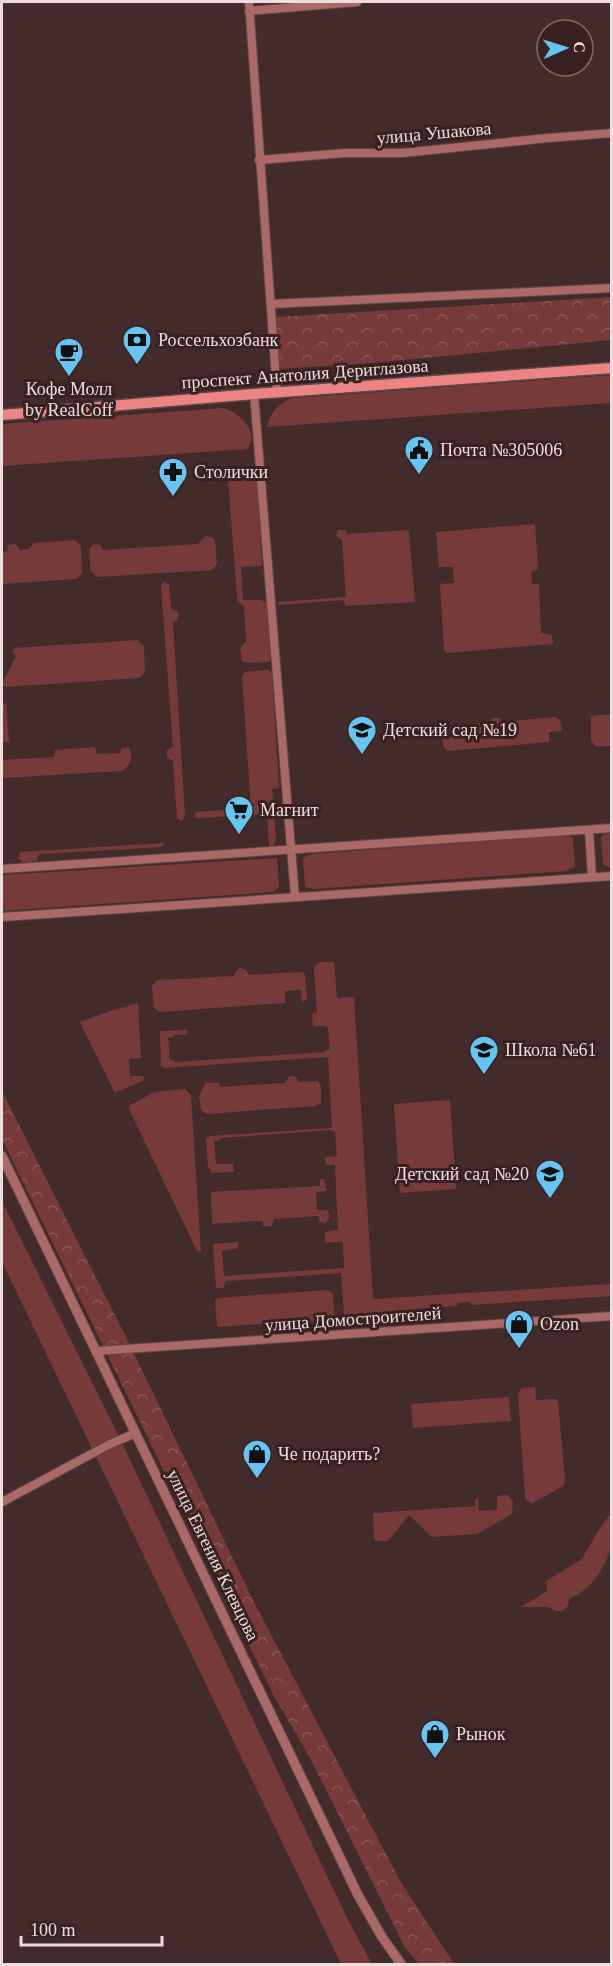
<svg xmlns="http://www.w3.org/2000/svg" width="613" height="1966" viewBox="0 0 613 1966" font-family="Georgia,serif">
<style>
.green{fill:#773a3a}
.forest{fill:url(#forest-crowns)}
.lines{fill:none;stroke-linecap:round;stroke-linejoin:round}
.minor-casing{stroke:#5e4747;stroke-width:10}
.tertiary-casing{stroke:#5e4747;stroke-width:11}
.secondary-casing{stroke:#5e4747;stroke-width:13}
.minor{stroke:#aa6867;stroke-width:8}
.tertiary{stroke:#aa6867;stroke-width:9}
.secondary{stroke:#ec8484;stroke-width:10}
.labels{text-anchor:middle;stroke-width:6;stroke-linejoin:round;paint-order:stroke}
.street-label{font-size:18px;fill:#edd;stroke:#392121}
.poi-label{font-size:18px;fill:#edd;stroke:#392121;text-anchor:start}
</style>
<defs>
<pattern id="forest-crowns" width="20" height="18" patternUnits="userSpaceOnUse" patternTransform="scale(1.5)"><rect width="20" height="18" fill="#773a3a"/><path d="M2 6a3 3 0 1 1 6 0M12 15a3 3 0 1 1 6 0" fill="none" stroke="#8b5656"/></pattern>
</defs>
<rect width="100%" height="100%" fill="#432b2b"/>
<path class="green" d="M611,375V403L267,427C270,412 279,402 294,398Z
M223,408C239,412 261,432 247,449L2,466V424Z
M249,470L255,473L257,478L262,566L241,567L243,600H261L267,603L271,656L269,662L248,663L242,661L240,648L246,641L244,606L238,602L237,597L228,478L231,471Z
M535,524L538,570L531,571L532,584H539L541,633L552,635L553,644L446,653L444,649L440,584L454,583L453,567H439L436,532Z
M338,530H345L347,534L406,530L409,532L415,602L346,606L343,600L278,605V602L346,597L342,540L336,536Z
M205,536L212,537L215,541L217,564L212,570L97,577L91,571L89,549L94,544L100,545L103,550L198,544Z
M75,540L81,546L82,573L77,579L2,584V552L7,551L8,545L16,544L20,550L29,549L34,543Z
M164,582L169,584L171,609L177,611C180,616 177,621 173,623L185,816L182,821L177,818L173,761L167,757V750L173,747L161,586Z
M137,640L144,646L145,672L139,678L6,687L2,684L16,656L12,651L14,648Z
M269,670L272,673L279,788L272,789L276,840L274,845L269,847L267,814L198,818L195,817V812L251,808L242,677L245,672Z
M6,703L9,742H2V704Z
M611,714V746H595L591,740V716Z
M555,717L560,720L562,731L549,732V742L449,751L446,750C442,744 440,732 445,727L489,722L494,718H499L501,722Z
M95,747L97,754L120,753L122,748L128,747C135,755 130,766 122,771L2,778L3,760L54,757L55,750Z
M611,832L612,868H611L603,865L601,836Z
M566,835L573,838L575,867L566,871L314,889L305,887L303,858L311,854Z
M165,843L162,847L39,854L37,861L24,863L18,858L20,852Z
M277,858L279,888L272,892L2,911V875Z
M320,962H334L337,998L354,997L373,1299L611,1284V1296L471,1305L470,1302L457,1303V1306L344,1315L341,1273L226,1281L223,1288H216L213,1244L238,1242V1248L222,1251L224,1276L344,1268L343,1242H325V1232L338,1230L335,1165H326L325,1157L337,1156L335,1132L330,1130L220,1138L219,1140L214,1141L216,1164H233L234,1172L212,1173L208,1167L206,1138L210,1136L332,1128L328,1057L164,1068L161,1066L160,1033L161,1031L187,1030V1034L173,1035V1037L168,1038L170,1060L174,1061L175,1062L325,1052V1050H330L328,1028L326,1026H313L312,1014L317,1013L314,967Z
M240,968L246,970L249,975L303,972L305,975L307,999L302,1002L301,990L285,991V1003L160,1012L154,1008L152,986L157,980L234,976L236,971Z
M138,1003L141,1058L129,1059L130,1076H143L144,1080L115,1093L80,1022L107,1012Z
M290,1076L296,1077L299,1082L318,1081L321,1087V1103L314,1106L207,1114L201,1110L199,1096L206,1082L219,1083L220,1087L285,1083Z
M185,1089L191,1095L201,1252L197,1251L129,1109L130,1105L155,1092Z
M450,1100L456,1189L400,1193L394,1104Z
M320,1179H324L327,1191L316,1192L317,1210H327L330,1216L326,1223L320,1222L318,1216L274,1219L272,1226H263L262,1221L212,1224L211,1192L320,1186Z
M2,1201L113,1424L348,1920L372,1964H341L2,1262Z
M327,1290L332,1292L333,1295L335,1319L217,1327L215,1302L217,1298Z
M535,1387L536,1400L555,1399L558,1401L565,1481L563,1486L531,1504L525,1498L518,1394L522,1388Z
M509,1397L511,1421L413,1428L411,1404Z
M506,1495L509,1496L513,1502L512,1514L477,1534L432,1537L409,1515L388,1541H377L374,1539L373,1513L475,1506V1500L478,1497L479,1511L497,1510V1496Z
M611,1513C612,1522 613,1532 612,1541C607,1566 593,1589 569,1599L568,1606L563,1611H556L548,1607H521L547,1591L546,1581L582,1559L598,1531Z"/>
<path class="forest" d="M611,297V340L372,363L278,369L275,317Z
M2,1091L128,1341L255,1604L399,1879L454,1964H419L405,1948L310,1758L274,1696L2,1139Z"/>
<g class="lines">
<g class="minor-casing">
<path id="minor" d="M249,2L277,393
M249,11L357,2
M259,160L345,153H402L548,138L612,133
M271,304L612,288
M254,394L295,897
M589,830L592,877
M2,869L612,828
M2,917L612,876
M96,1351L612,1316
M2,1502L110,1444L136,1433"/>
</g>
<g class="tertiary-casing">
<path id="tertiary" d="M2,1156L358,1895L382,1937L401,1964"/>
</g>
<g class="secondary-casing">
<path id="secondary" d="M2,415L254,394L612,368"/>
</g>
<use href="#minor" class="minor"/>
<use href="#tertiary" class="tertiary"/>
<use href="#secondary" class="secondary"/>
</g>
<defs>
<g id="bank-pin" transform="scale(1.5)"><path d="M0 17L-7.5 6A9.5 9.5 0 1 1 7.5 6Z" fill="#67c4f0" stroke="#392121"/><path d="M-6-4H6V4H-6ZM0-2.3a2.3 2.3 0 1 0 0 4.6a2.3 2.3 0 1 0 0-4.6Z" fill="#111"/></g>
<g id="cafe-pin" transform="scale(1.5)"><path d="M0 17L-7.5 6A9.5 9.5 0 1 1 7.5 6Z" fill="#67c4f0" stroke="#392121"/><path d="M-5.5-4.5H6V0H3Q3 3.5 0 3.5H-2.5Q-5.5 3.5-5.5 0ZM3-3.2v2h1.7v-2ZM-6 4.5H4V6H-6Z" fill="#111"/></g>
<g id="civic-pin" transform="scale(1.5)"><path d="M0 17L-7.5 6A9.5 9.5 0 1 1 7.5 6Z" fill="#67c4f0" stroke="#392121"/><path d="M-.6-6.5H3V-4.5H.6V-3L4-1V1h2V6H-6V1h2V-1L-.6-3ZM-1.2 2.5V6h2.4V2.5Z" fill="#111"/></g>
<g id="pharmacy-pin" transform="scale(1.5)"><path d="M0 17L-7.5 6A9.5 9.5 0 1 1 7.5 6Z" fill="#67c4f0" stroke="#392121"/><path d="M-2-6h4v4h4v4h-4v4h-4v-4h-4v-4h4Z" fill="#111"/></g>
<g id="school-pin" transform="scale(1.5)"><path d="M0 17L-7.5 6A9.5 9.5 0 1 1 7.5 6Z" fill="#67c4f0" stroke="#392121"/><path d="M0-5L7-2L0 1L-7-2ZM-4 1L0 2.5L4 1V4Q0 6-4 4Z" fill="#111"/></g>
<g id="supermarket-pin" transform="scale(1.5)"><path d="M0 17L-7.5 6A9.5 9.5 0 1 1 7.5 6Z" fill="#67c4f0" stroke="#392121"/><path d="M-6-5.5h2.5l.6 2H6L4.5 2H-2.5L-4.4-4H-6ZM-1.5 3.2a1.3 1.3 0 1 0 .1 0ZM3 3.2a1.3 1.3 0 1 0 .1 0Z" fill="#111"/></g>
<g id="shop-pin" transform="scale(1.5)"><path d="M0 17L-7.5 6A9.5 9.5 0 1 1 7.5 6Z" fill="#67c4f0" stroke="#392121"/><path d="M-5-2.5h2.3a2.7 3.5 0 0 1 5.4 0H5L5.5 6h-11ZM-1.5-2.5h3a1.5 2.3 0 0 0-3 0Z" fill="#111"/></g>
</defs>
<g fill-rule="evenodd">
<use href="#bank-pin" x="137" y="340"/>
<use href="#cafe-pin" x="69" y="352"/>
<use href="#civic-pin" x="419" y="450"/>
<use href="#pharmacy-pin" x="173" y="472"/>
<use href="#school-pin" x="362" y="730"/>
<use href="#supermarket-pin" x="239" y="810"/>
<use href="#school-pin" x="484" y="1050"/>
<use href="#school-pin" x="550" y="1174"/>
<use href="#shop-pin" x="519" y="1324"/>
<use href="#shop-pin" x="257" y="1454"/>
<use href="#shop-pin" x="435" y="1734"/>
</g>
<g class="labels">
<g class="street-label">
<text transform="translate(434 133) rotate(-5)" y="6">улица Ушакова</text>
<text transform="translate(305 374) rotate(-4)" y="6">проспект Анатолия Дериглазова</text>
<text transform="translate(353 1319) rotate(-4)" y="6">улица Домостроителей</text>
<text transform="translate(213 1555) rotate(64)" y="6">улица Евгения Клевцова</text>
</g>
<g class="poi-label">
<text x="158" y="346">Россельхозбанк</text>
<text x="69" y="395" text-anchor="middle">Кофе Молл<tspan x="69" dy="21">by RealCoff</tspan></text>
<text x="440" y="456">Почта №305006</text>
<text x="194" y="478">Столички</text>
<text x="383" y="736">Детский сад №19</text>
<text x="260" y="816">Магнит</text>
<text x="505" y="1056">Школа №61</text>
<text x="529" y="1180" text-anchor="end">Детский сад №20</text>
<text x="540" y="1330">Ozon</text>
<text x="278" y="1460">Че подарить?</text>
<text x="456" y="1740">Рынок</text>
</g>
</g>
<rect width="613" height="1966" fill="none" stroke="#eedddd" stroke-width="6"/>
<g transform="translate(565 48) rotate(87)"><circle r="28" fill="#392121" stroke="#816c6c" stroke-width="1.5"/>
<path d="M0-4.5L10 22L0 15L-10 22Z" fill="#67c4f0"/>
<text y="-9" font-size="16" font-weight="bold" text-anchor="middle" fill="#eedddd">С</text>
</g>
<path d="M21 1936v9h141v-9" fill="none" stroke="#eedddd" stroke-width="3"/>
<text x="30" y="1936" font-size="18" fill="#eedddd" stroke="#392121" stroke-width="4.5" paint-order="stroke">100 m</text>
</svg>
